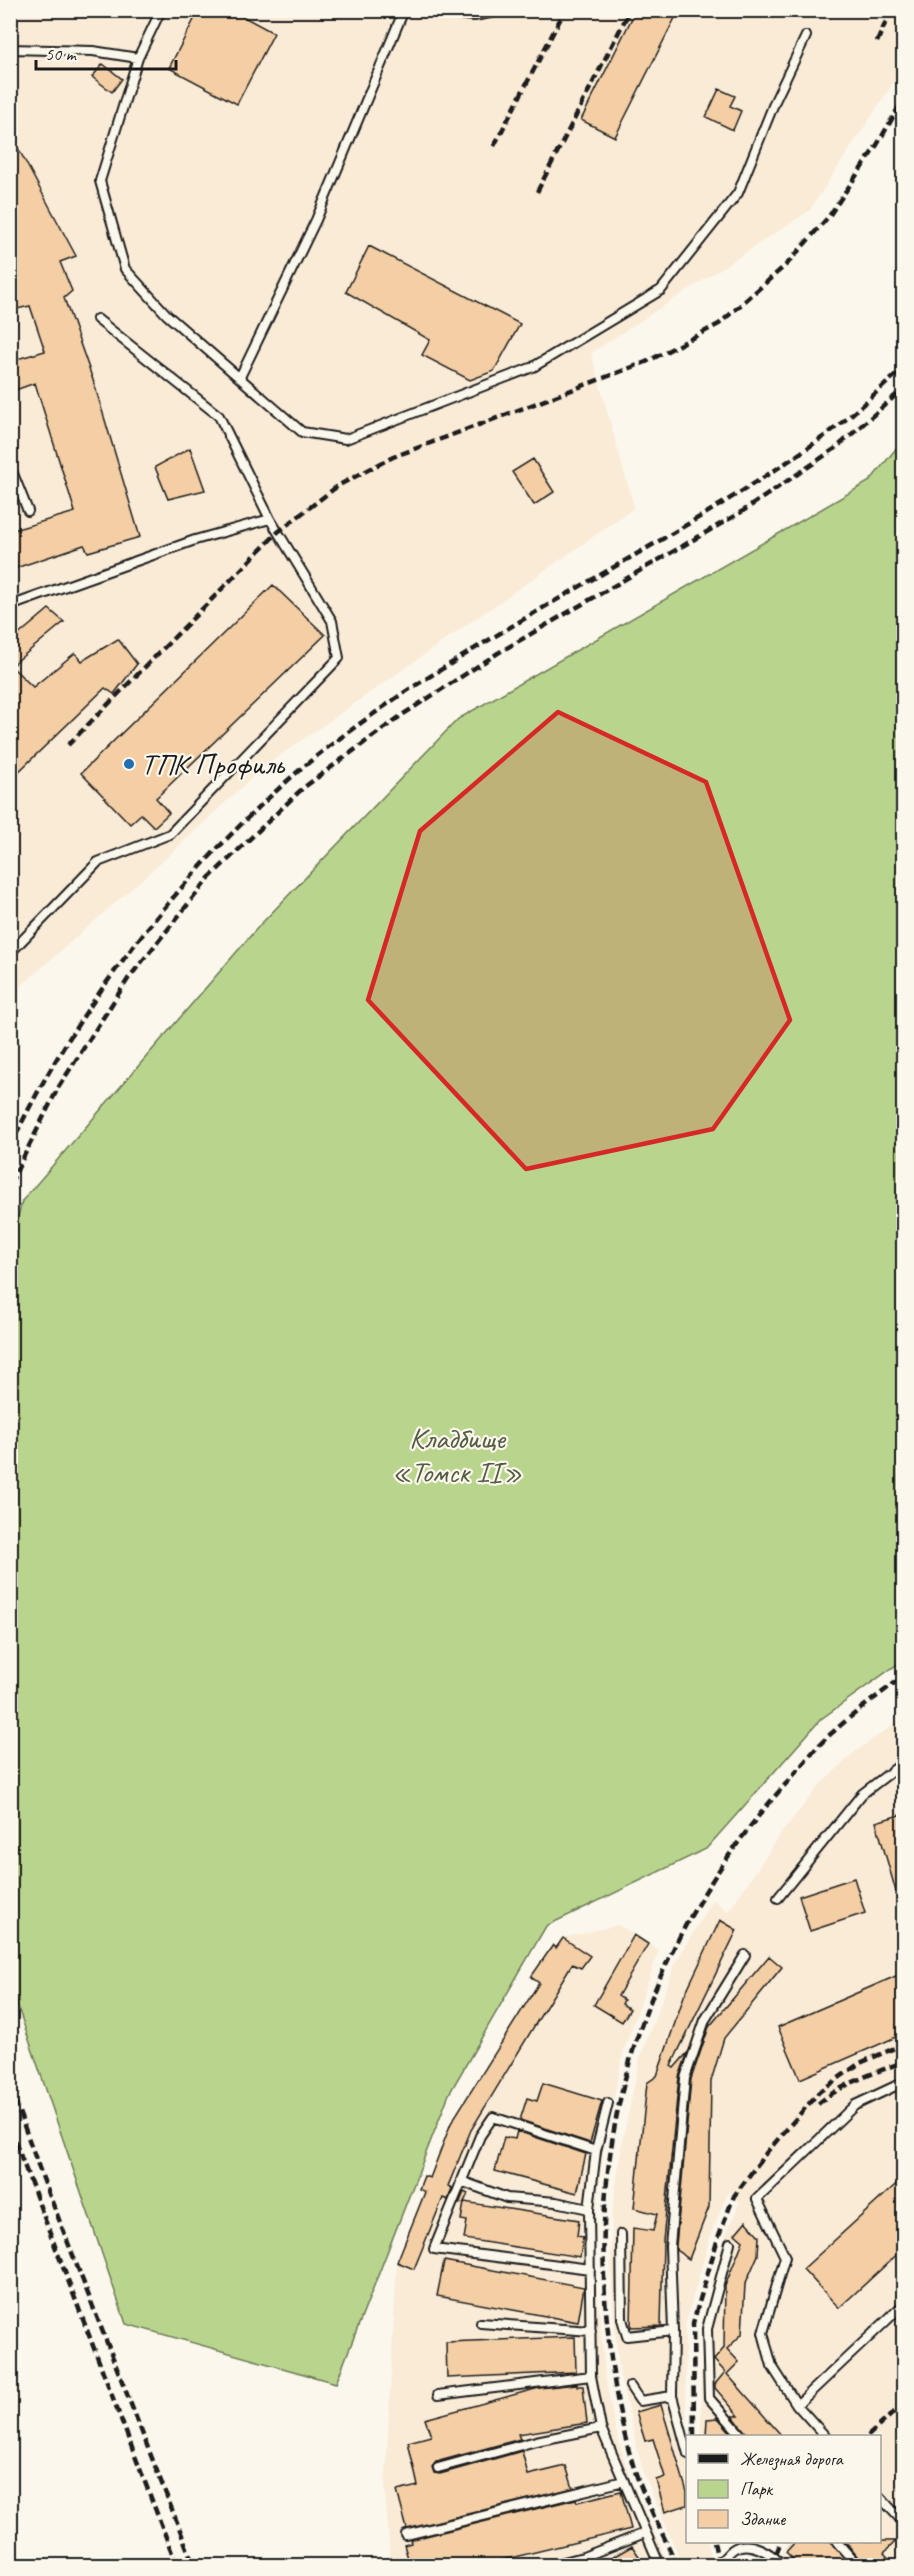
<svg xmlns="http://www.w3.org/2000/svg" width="914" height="2576" viewBox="0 0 914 2576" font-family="Caveat,sans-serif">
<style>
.built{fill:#f9ebd6}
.green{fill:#b9d58d;stroke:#6a7854;stroke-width:1.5}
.building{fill:#f4cea4;stroke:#1c1c1c;stroke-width:1.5}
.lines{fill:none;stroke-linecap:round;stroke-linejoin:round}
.service-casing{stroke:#1c1c1c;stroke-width:12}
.service{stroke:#fbf7ec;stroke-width:8}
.rail{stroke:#1c1c1c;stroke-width:4.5;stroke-dasharray:9 4.5;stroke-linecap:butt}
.marked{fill:#d62828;fill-opacity:0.2;stroke:#d62828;stroke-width:4.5;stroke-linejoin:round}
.poi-dot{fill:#1f6fb2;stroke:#fbf7ec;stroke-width:2}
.labels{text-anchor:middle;stroke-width:4.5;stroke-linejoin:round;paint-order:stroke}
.poi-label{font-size:30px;fill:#1c1c1c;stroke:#fbf7ec;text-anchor:start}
.park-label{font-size:30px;fill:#535d44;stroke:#fbf7ec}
</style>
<rect width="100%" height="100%" fill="#fbf7ec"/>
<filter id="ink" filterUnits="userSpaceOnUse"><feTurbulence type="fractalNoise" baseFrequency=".0167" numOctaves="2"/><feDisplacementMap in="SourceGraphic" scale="12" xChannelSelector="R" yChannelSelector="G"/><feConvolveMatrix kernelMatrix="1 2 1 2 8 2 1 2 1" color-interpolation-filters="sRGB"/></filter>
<g filter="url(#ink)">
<path class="built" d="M11,11H903V68L809,211L591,353L634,508L262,768L166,858L14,992L11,998Z
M903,1718V2565H776L788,2542H880V2436H701V2325L725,2237L740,2202L728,2191L711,2234L685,2325L688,2542H708L711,2559L693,2565L683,2566L643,2472L620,2375L615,2331L611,2270L612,2216L621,2149L640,2058L676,1962L713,1899L728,1912L783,1831L820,1785L855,1752Z
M618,1925L659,1950L623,2053L604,2144L596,2212L595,2267L601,2333L605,2376L615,2427L630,2479L669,2565L391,2566L385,2490L397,2262L425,2192L419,2189L424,2176L430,2178L451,2123L538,1983L531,1977L553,1945L556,1948L563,1938Z"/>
<path class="green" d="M903,440V1660L821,1719L706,1849L546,1926L449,2094L336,2383L126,2324L11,1987L10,1249L22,1201L259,926L458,719L870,481Z"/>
<path class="building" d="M199,10H231L274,33L237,104L169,68Z
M636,10H679L615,137L581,120Z
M103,64L122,79L112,92L92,77Z
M719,89L735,96L730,106L741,111L733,130L706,117Z
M10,133L76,256L60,262L72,291L64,298L93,380L140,537L88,552L84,545L10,570V531L75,512L35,383L10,392V361L45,351L30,306L17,309L10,296Z
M369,246L520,324L494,371L470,380L422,355L430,340L346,292Z
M190,448L205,490L168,499L155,467Z
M533,459L554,492L534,505L512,472Z
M273,585L325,635L156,798L169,813L154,827L141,814L130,824L81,773Z
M49,609L64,622L11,666L33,687L75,653L82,661L118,639L137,664L114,694L105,688L10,780V642Z
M903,1814V1902H899L876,1822Z
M854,1878L865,1913L810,1931L799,1896Z
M720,1920L737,1930L671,2066L674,2068L688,2052L679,2077L663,2241L661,2326L631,2327L633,2228L653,2231L657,2214L634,2208L647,2083L657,2076L684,1996Z
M634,1935L648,1944L618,1996L624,2000L622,2004L630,2009L622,2022L594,2005Z
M563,1938L590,1956L581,1968L572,1964L471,2130L448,2186L452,2188L448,2200L443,2198L414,2269L397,2262L425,2192L419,2189L424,2176L430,2178L451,2123L539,1983L531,1977L553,1945L556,1948Z
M769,1956L782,1967L724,2038L711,2081L709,2207L689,2259L676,2250V2246L691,2079L709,2027Z
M903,1973V2034L800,2079L778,2027Z
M543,2083L602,2101L590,2143L520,2120L527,2098L537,2101Z
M517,2131L586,2154L577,2193L495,2171L504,2137L515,2139Z
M903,2178V2249L839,2308L803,2269Z
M464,2192L468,2194L464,2202L579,2220L577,2236L583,2237L580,2257L464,2239L467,2221L461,2220L464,2203L459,2204Z
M746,2221L759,2236L758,2255L745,2285L742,2334L727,2349L739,2362L727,2374L782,2436H748L733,2416H739L715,2388V2384L725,2372L714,2360L724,2348L725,2286L743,2241L735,2234Z
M444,2261L584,2287L578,2322L437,2296Z
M575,2337L576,2372L447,2378L446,2342Z
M577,2384V2386H583L587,2423L518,2434L520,2439L436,2462L432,2467L434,2473L440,2474L522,2451L528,2475L566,2466L573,2488L407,2529L397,2491L418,2486L408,2442L431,2436L425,2419L539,2388Z
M661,2405L687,2492V2505L665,2512L656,2480L665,2477L653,2439L645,2441L636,2412Z
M718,2418L734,2436H706L707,2419Z
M621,2491L631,2529L481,2565H410L404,2545L411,2543L410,2540L576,2499L577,2502Z
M796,2541H831L850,2565H799L786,2552Z
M845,2541H896L884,2553L895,2565H864Z
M632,2546L645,2565H599Z"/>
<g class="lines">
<g class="service-casing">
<path id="service" d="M161,10L138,58L100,181L125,269L167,315L302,432L346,439L533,367L661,290L738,193L775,101L806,36
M417,10L474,16L506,10
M10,49L93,51L138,58
M240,377L316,220L404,10
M10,466L28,511
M10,606L195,540L270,519
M10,953L98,862L170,834L339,658L332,621L270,519L219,416L97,319
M778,1898L862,1794L904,1762
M904,2082L855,2105L757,2199L785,2257L763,2333L772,2366L797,2405L904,2304
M608,2103L596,2151L589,2209L591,2376L601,2428L660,2566
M461,2181L507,2198L556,2202L589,2209
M621,2234L622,2319L627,2336L673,2331
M730,2243L707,2329L709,2398L742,2436
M590,2269L434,2249L480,2136L493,2117L596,2151
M481,2323L591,2331
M630,2386L640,2401L672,2396
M438,2395L591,2376
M797,2405L825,2436
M688,2454L672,2396L673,2331L670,2246L685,2078L705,2020L745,1955
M438,2468L536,2441L601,2428
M880,2497L904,2523
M406,2535L624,2481
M837,2542L858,2566
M583,2557L588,2566
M548,2566L583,2557L645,2533
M714,2566C722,2562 726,2555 732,2550C748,2538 772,2553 783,2566"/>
</g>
<use href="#service" class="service"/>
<path class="rail" d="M877,42L891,10
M494,146L565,10
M537,192L630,10
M68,745L278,532L339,485L393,457L646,362L719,324L788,263L829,216L877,145L904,98
M10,1147C75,1007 180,875 295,774C325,748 359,724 392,701C413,686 436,673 458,659C579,583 709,519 826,435C853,415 878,390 904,368
M10,1184L58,1088L128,979L209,878L303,788L402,715L498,653L743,511L836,448L904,388
M10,2087L42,2176L194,2566
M818,2104C838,2086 877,2071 904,2062
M10,2128L177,2566
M694,2436L693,2323L719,2235L734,2196L766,2153L819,2092L860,2063L904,2044
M868,2436L904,2403
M714,2542L719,2566
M677,2566C664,2535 647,2505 636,2474C618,2421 611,2366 606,2311C590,2114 652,1936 782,1788C799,1770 814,1748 833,1732C855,1712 880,1694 904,1676
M771,2566L781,2542"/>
</g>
</g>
<path class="marked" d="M558,712L706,782L790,1020L713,1129L526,1169L368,1000L420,831Z"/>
<circle class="poi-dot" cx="129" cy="764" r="6"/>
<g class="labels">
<g class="poi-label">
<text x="141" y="774">ТПК Профиль</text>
</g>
<g class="park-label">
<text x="457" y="1448">Кладбище<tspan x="457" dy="34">«Томск II»</tspan></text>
</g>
</g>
<rect width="914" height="2576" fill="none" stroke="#fbf7ec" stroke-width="36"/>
<rect x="18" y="18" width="878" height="2540" fill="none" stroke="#1c1c1c" stroke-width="2" filter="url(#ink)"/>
<rect x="686" y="2435" width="195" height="108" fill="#fbf7ec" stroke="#a29f99" stroke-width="1.5"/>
<rect x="698" y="2454" width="30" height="9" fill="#1c1c1c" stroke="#a29f99" stroke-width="1.5"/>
<text x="740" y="2465" font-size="18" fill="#1c1c1c">Железная дорога</text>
<rect x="698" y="2480" width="30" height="18" fill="#b9d58d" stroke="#a29f99" stroke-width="1.5"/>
<text x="740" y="2495" font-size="18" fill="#1c1c1c">Парк</text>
<rect x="698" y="2510" width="30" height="18" fill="#f4cea4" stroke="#a29f99" stroke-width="1.5"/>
<text x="740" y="2525" font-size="18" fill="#1c1c1c">Здание</text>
<path d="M36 60v9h140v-9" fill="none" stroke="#1c1c1c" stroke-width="3"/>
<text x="45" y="60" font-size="18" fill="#1c1c1c" stroke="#fbf7ec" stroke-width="4.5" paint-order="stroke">50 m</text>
</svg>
